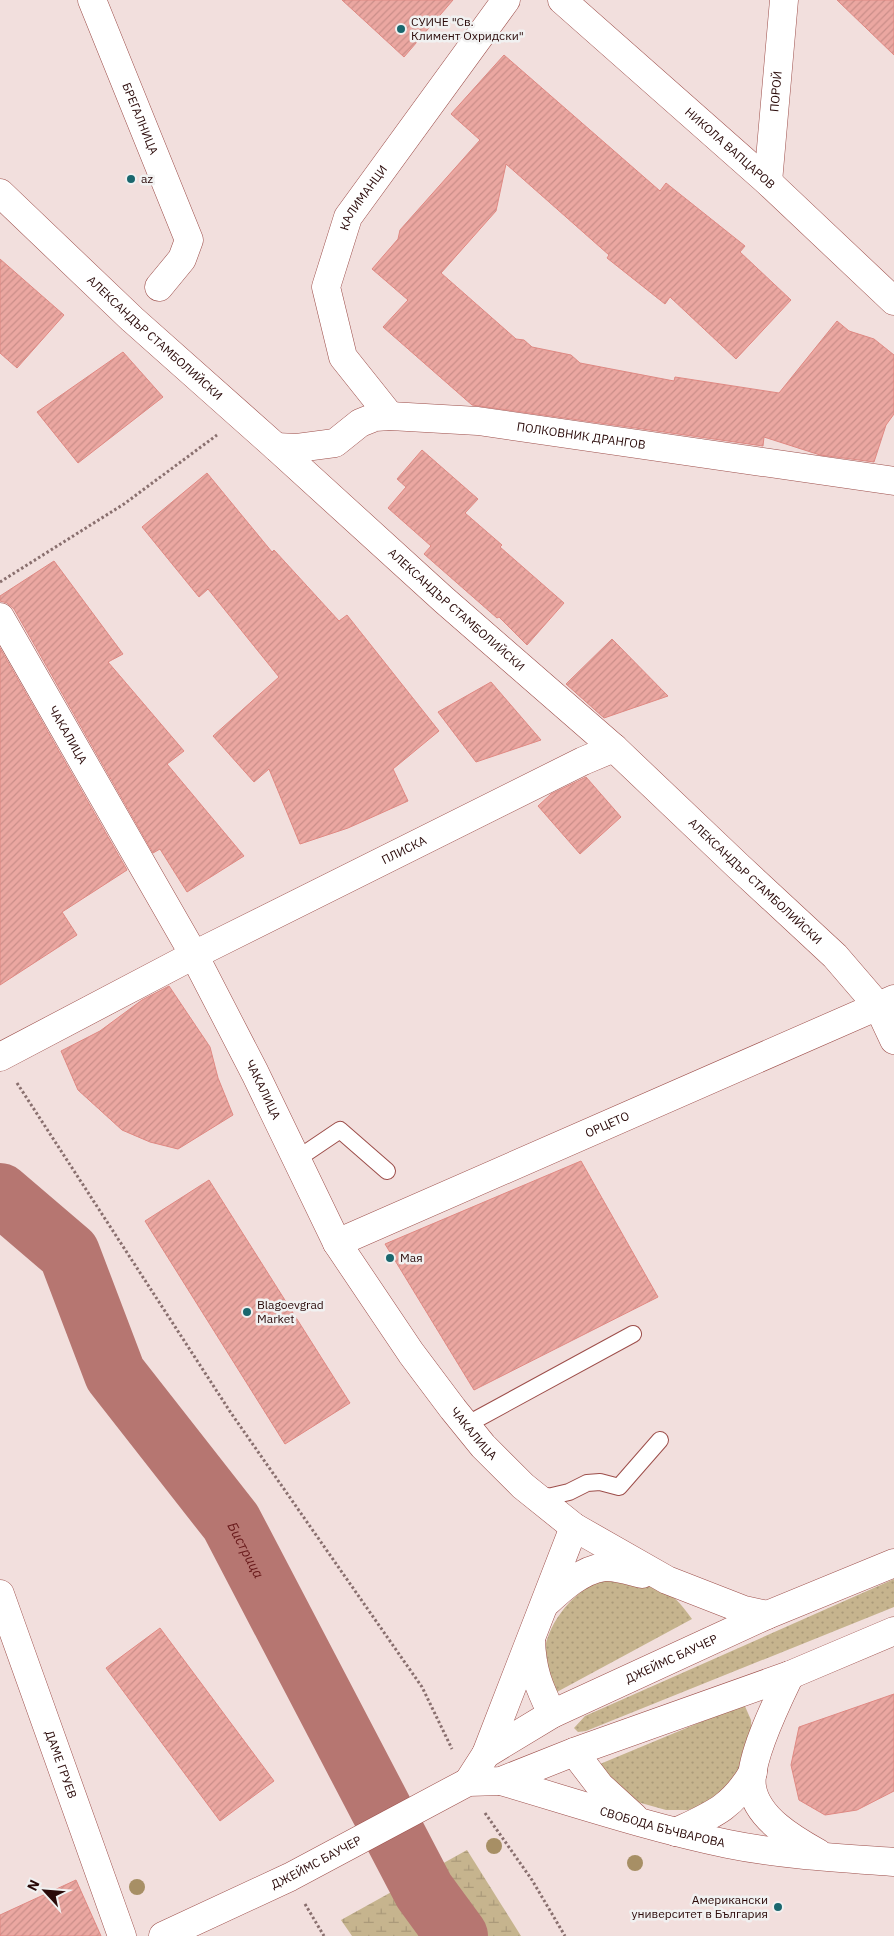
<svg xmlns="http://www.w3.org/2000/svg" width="894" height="1936" viewBox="0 0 894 1936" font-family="'IBM Plex Sans',sans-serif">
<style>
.grass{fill:url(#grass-dots)}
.wetland{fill:url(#wetland-marsh)}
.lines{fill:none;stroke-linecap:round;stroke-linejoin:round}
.river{stroke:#b67671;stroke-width:62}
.building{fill:url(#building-hatch);stroke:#df8983}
.lane-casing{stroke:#9d4e4a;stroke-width:18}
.street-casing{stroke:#9d4e4a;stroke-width:29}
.secondary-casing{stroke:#9d4e4a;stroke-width:29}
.path{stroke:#896f6e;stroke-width:3;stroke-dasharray:2.5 2.5;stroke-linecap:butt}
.lane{stroke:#fff;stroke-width:16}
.street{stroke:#fff;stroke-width:28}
.secondary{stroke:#fff;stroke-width:28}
.tree{fill:#a78f65}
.poi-dot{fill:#1a676e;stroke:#f1f1f1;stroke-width:2}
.labels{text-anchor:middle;stroke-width:5;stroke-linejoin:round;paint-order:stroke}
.poi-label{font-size:12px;fill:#2a0a09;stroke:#f1f1f1;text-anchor:start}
.street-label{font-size:12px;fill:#2a0a09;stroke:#f1f1f1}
.water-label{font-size:14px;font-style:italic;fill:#671819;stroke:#f1f1f1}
</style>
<defs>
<pattern id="grass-dots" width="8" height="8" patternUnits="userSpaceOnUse" patternTransform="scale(1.25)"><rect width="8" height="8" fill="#c6b48e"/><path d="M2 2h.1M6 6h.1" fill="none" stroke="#aa9979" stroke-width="1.8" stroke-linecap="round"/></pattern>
<pattern id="wetland-marsh" width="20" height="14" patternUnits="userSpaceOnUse" patternTransform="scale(1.25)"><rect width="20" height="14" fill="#c6b48e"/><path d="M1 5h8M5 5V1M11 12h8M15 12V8" fill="none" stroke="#aa9979"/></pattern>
<pattern id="building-hatch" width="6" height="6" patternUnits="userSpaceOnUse" patternTransform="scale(1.25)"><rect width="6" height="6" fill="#eba7a1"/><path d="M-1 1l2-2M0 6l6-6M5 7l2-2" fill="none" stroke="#ca8e89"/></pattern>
</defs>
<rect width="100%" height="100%" fill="#f2dfdd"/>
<path class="grass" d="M622,1579C659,1588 669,1586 692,1619L555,1693C551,1683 544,1670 544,1660C543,1629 571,1592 599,1582C606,1580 615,1580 622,1579Z
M894,1579V1607L586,1731L578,1732L574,1728L585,1716Z
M744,1704L751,1720L752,1737L736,1778L708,1803L688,1810H666L641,1803L626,1797L600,1764Z"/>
<path class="wetland" d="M467,1850L521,1936H352L341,1920Z"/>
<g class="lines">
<path class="river" id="s1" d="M0,1194L69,1253L115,1374L231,1522L424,1891L457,1936"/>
</g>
<path class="building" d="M342,0H453L404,57Z
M837,0H894V55Z
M504,55L660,191L666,183L745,246L740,252L791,300L736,359L670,297L665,304L607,258L609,255L506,164L496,211L441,273L516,339L524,340L532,347L571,355L580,363L674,381L675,377L779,393L837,321L849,331L874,339L894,355V414L886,425L874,462L820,455L764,437L763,446L472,405L383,327L408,300L372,269L398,239L400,230L480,140L451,114Z
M0,259L64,315L17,368L0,353Z
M123,352L163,397L78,463L37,412Z
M422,450L478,499L465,513L502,545L500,547L564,603L527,645L499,617L497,618L424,554L431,546L388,508L406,487L397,479Z
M207,473L272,552L274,550L339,621L347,615L439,731L393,769L408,801L348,828L300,844L269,769L254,782L213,736L279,677L208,589L199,597L142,527Z
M54,561L123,654L108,662L184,751L167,764L244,856L187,892L160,849L153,853L14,609L7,603L0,601V596Z
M612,639L668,696L604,718L566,684Z
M0,648L127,870L62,912L77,935L0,985Z
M491,682L541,740L476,762L438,712Z
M586,777L621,817L580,854L538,806L551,794Z
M169,986L210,1047L218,1078L233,1115L178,1149L150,1142L122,1130L78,1090L61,1051L100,1031L142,1000Z
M581,1161L658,1297L474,1390L385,1244Z
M209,1180L350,1403L285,1444L145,1221Z
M160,1628L274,1781L220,1821L106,1668Z
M894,1694V1791L857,1810L825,1815L799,1800L791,1765L799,1727Z
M76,1880L101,1936H0V1915Z"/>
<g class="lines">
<g class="lane-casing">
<path id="lane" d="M297,1159L340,1130L387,1171
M466,1425L633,1334
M536,1497L552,1496L569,1492L587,1483L600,1482L619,1487L660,1440"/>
</g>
<g class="street-casing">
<g id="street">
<path id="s2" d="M92,0L189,240L182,259L159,287"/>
<path id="s3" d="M562,0L768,182L894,301"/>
<path id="s4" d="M768,182L784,0"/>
<path id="s5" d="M390,416L343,357L326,287L348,217L506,0"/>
<path id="s6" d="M276,447L297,448L335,443L360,423L375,417L390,416L478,421L894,481"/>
<path id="s7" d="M0,617L194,955L255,1073L337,1243L411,1353L453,1409L483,1446L523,1486L574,1527L667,1580L744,1610L767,1615"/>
<path id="s8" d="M0,1057L194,955L583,761L614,748"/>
<path id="s9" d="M337,1243L894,999"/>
<path id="s10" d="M0,1594L122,1936"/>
<path d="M545,1604C561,1589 581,1570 604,1567C616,1566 630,1571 642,1574"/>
<path d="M531,1640C532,1671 539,1687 552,1714"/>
<path d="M790,1675C778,1700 748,1760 752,1787C757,1818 793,1839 818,1853"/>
<path d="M574,1752L600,1786L634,1817"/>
<path d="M486,1754L574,1527"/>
<path id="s11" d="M501,1781C576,1803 651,1828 728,1844C782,1855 839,1858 894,1862"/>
<path d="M676,1832C712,1815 732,1808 753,1772"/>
</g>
</g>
<g class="secondary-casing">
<g id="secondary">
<path id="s12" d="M0,193L132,319L276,447L444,600L614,748L738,866L835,956L878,1006L894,1040"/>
<path id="s13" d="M468,1782L486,1754L552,1714L767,1615L894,1563"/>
<path id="s14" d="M163,1936L290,1877L468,1782L501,1781L574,1752L790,1675L894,1631"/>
</g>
</g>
<path class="path" d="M0,582L124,504L217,435
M17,1083L231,1413L422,1687L452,1749
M485,1813L532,1880L565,1936
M305,1904L324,1936"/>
<use href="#lane" class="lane"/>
<use href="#street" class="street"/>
<use href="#secondary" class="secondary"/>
</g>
<g class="tree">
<circle cx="494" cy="1846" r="8"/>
<circle cx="635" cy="1863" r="8"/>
<circle cx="137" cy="1887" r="8"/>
</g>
<g class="poi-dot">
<circle cx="401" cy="29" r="5"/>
<circle cx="131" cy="179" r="5"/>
<circle cx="390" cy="1258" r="5"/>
<circle cx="247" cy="1312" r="5"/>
<circle cx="778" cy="1907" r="5"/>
</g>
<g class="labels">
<g class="poi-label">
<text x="411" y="26">СУИЧЕ "Св.<tspan x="411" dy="14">Климент Охридски"</tspan></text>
<text x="141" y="183">az</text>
<text x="400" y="1262">Мая</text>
<text x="257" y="1309">Blagoevgrad<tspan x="257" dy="14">Market</tspan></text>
<text x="768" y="1904" text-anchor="end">Американски<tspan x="768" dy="14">университет в България</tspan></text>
</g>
<g class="street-label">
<text dy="4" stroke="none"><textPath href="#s4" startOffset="91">ПОРОЙ</textPath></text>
<text dy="4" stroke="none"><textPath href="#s2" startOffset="128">БРЕГАЛНИЦА</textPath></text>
<text dy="4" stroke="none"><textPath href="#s3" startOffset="224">НИКОЛА ВАПЦАРОВ</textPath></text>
<text dy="4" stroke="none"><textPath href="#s5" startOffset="245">КАЛИМАНЦИ</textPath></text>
<text dy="4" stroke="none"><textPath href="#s12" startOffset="212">АЛЕКСАНДЪР СТАМБОЛИЙСКИ</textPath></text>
<text dy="4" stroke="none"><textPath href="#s6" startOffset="315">ПОЛКОВНИК ДРАНГОВ</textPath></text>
<text dy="4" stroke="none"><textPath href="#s12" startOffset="618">АЛЕКСАНДЪР СТАМБОЛИЙСКИ</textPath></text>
<text dy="4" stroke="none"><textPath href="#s7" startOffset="136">ЧАКАЛИЦА</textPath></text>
<text dy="4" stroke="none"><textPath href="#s8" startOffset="454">ПЛИСКА</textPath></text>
<text dy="4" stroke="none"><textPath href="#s12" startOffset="1022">АЛЕКСАНДЪР СТАМБОЛИЙСКИ</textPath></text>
<text dy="4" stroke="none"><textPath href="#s7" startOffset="541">ЧАКАЛИЦА</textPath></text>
<text dy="4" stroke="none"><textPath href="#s9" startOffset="295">ОРЦЕТО</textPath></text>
<text dy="4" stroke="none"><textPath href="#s7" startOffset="946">ЧАКАЛИЦА</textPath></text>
<text dy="4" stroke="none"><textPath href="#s13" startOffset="242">ДЖЕЙМС БАУЧЕР</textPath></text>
<text dy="4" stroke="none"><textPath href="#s10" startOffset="181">ДАМЕ ГРУЕВ</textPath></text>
<text dy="4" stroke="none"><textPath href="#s11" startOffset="168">СВОБОДА БЪЧВАРОВА</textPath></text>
<text dy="4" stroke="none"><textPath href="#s14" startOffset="170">ДЖЕЙМС БАУЧЕР</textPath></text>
</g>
<g class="water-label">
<text dy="5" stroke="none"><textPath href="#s1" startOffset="440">Бистрица</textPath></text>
</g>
</g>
<g transform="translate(45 1891) rotate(296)" stroke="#f1f1f1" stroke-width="4" paint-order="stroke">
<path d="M0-4L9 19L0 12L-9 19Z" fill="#2a0a09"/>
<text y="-8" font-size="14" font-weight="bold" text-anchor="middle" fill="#2a0a09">N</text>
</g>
</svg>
